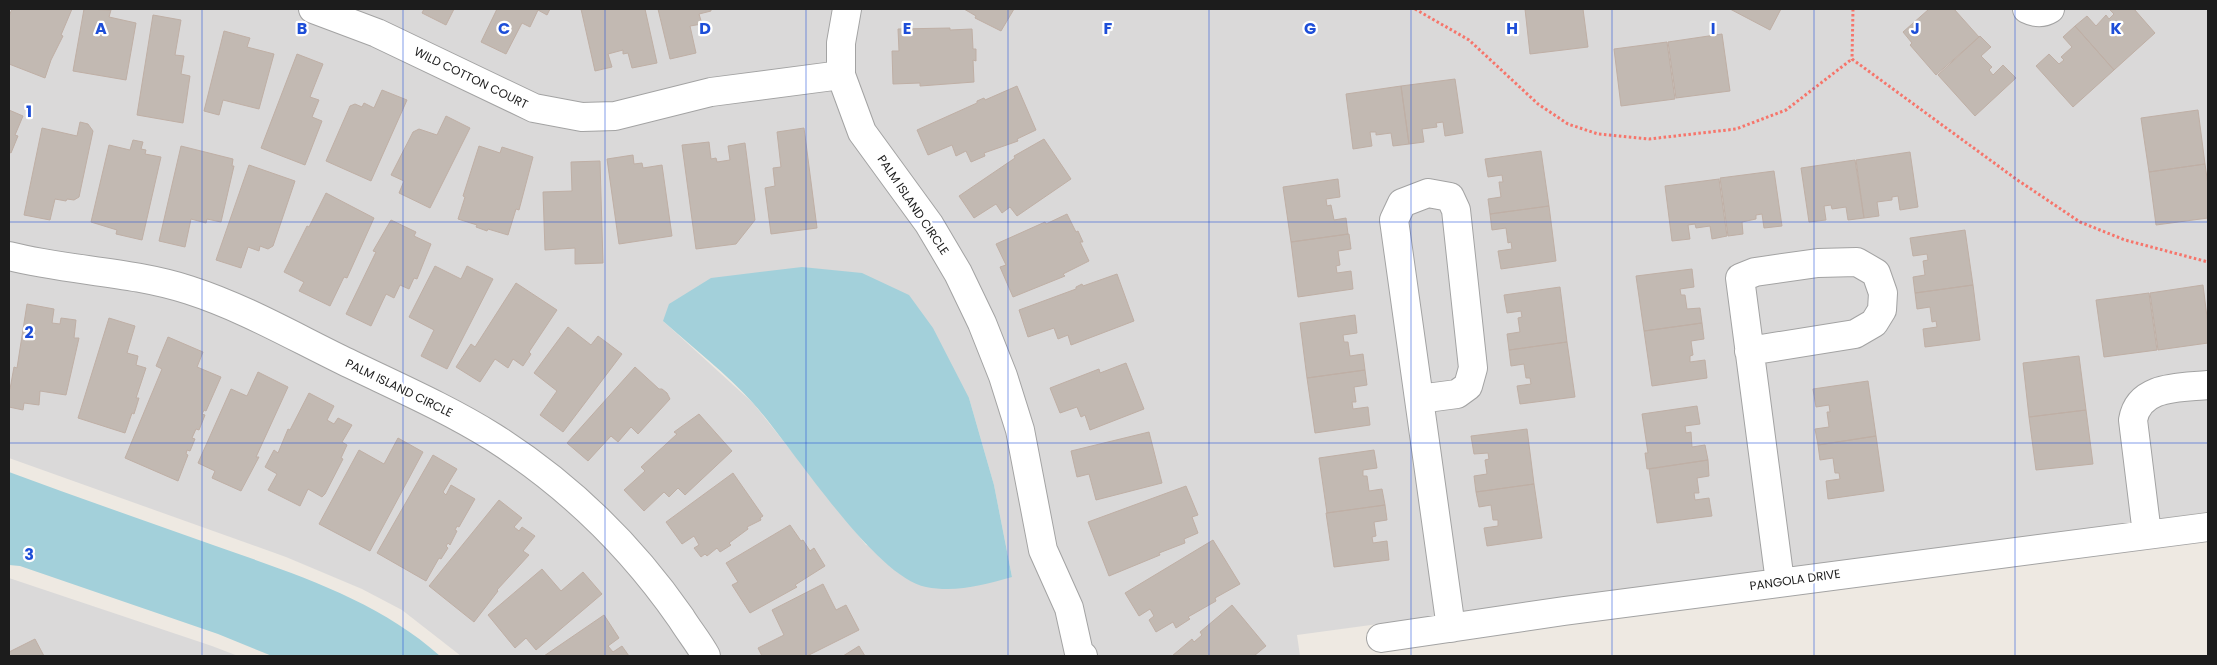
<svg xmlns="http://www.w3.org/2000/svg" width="2217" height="665" viewBox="0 0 2217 665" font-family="Poppins,sans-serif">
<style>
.residential{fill:#dad9d9;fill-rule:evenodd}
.water{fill:#a3d0da}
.building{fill:#c2b9b2;stroke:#bfafa5}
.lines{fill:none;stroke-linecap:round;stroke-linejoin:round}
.minor-casing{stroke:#a3a3a3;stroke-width:30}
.path{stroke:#f6756b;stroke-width:3;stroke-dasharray:2.5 2.5;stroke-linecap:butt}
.minor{stroke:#fff;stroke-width:28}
.grid{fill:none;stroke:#1d4ed8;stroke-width:1;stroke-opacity:0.55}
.labels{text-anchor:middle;stroke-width:4.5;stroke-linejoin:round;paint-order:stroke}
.street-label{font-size:12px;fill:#1c1c1c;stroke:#fff}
.grid-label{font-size:16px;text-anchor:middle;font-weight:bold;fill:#1d4ed8;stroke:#fff;stroke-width:4.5;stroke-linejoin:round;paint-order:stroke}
</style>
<rect width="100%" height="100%" fill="#eee9e2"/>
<path class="residential" d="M9,9H2208V512L1297,635L1300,656H461L402,610L362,589L286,557L9,458ZM663,321L969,398L994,485L1012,577L866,545L753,403Z
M9,578L212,646L238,656H9Z"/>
<path class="water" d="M802,267L862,273L909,295L933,328L969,398L994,485L1012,577C983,585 956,593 926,587C874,577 791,445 753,403C728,375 692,347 663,321L669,304L711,278Z
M9,472C77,497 145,521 213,545C292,573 377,599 440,656H272L218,634L20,566L9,565Z"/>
<path class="building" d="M12,9H72L61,35L63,36L51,60L45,78L9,64V16Z
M84,9L111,10L109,17L136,23L126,80L73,71Z
M424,9H454L446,25L422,13Z
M497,9H550L547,15L538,10L530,27L522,23L506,54L481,42Z
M581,9H645L657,63L632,68L628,53L623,54V50L608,54L612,67L595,71Z
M658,9H711V11L699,14L702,24L690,26L696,53L670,59Z
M964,9H1014L1001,31L975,18L976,16Z
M1525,9H1583L1588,47L1530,54Z
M1730,9H1781L1770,30Z
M1929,9H1954L1979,37L1936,75L1910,45L1912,43L1903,32Z
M2109,9H2134L2155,33L2114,70L2075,26L2087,16L2096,26L2106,15L2109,19L2114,14Z
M153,15L181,20L175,55L184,56L181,74L190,76L183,123L137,115Z
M2075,26L2114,70L2073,107L2036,66L2049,54L2059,64L2064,60L2061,57L2072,47L2063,37Z
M950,28V30L972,29L973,49H976V61L973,60L974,82L920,86V83L893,84L892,51H899L898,29Z
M224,31L250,38L247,47L274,54L259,109L223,100L219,115L204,111Z
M1722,34L1730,91L1676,98L1668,42Z
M1980,36L1991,47L1981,56L1992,67L1989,70L1993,75L2003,65L2016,78L1975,116L1938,75Z
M1667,42L1675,99L1621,106L1614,49Z
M297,54L323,64L310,97L319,100L312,117L322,121L305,165L261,148Z
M1455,79L1463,133L1445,136L1443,122L1436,123L1437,127L1422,129L1424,142L1409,144L1401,86Z
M1017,86L1036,130L1017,139L1018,141L984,153L985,156L971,162L966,151L956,156L952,145L928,155L917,130L977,103V101L984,98L985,100Z
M1401,86L1409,144L1393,146L1391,133L1376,135V132H1370L1372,146L1353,149L1346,94Z
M382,90L407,100L371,181L326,161L350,106L355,104L362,107L364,103L374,108Z
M9,110L23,116L15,135L18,136L11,153L9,152Z
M2198,110L2205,164L2149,172L2141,118Z
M446,116L470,128L430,208L399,193L404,181L391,175L413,132L419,129L437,135Z
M80,122L88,124L93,131L79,197L74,200L67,199L66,201L55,199L50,220L24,215L42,128L77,136Z
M804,128L817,228L771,234L765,188L775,186L773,168L781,167L777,132Z
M1044,139L1071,179L1017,216L1010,207L1002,213L996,204L974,218L959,196L1015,158L1014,156Z
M133,140L143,142L141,149L146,150L145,154L161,157L142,240L116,234L117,230L91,222L109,145L130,150Z
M709,142L711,159L716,158L717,162L730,160L728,146L745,143L755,220L736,244L696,249L682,145Z
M181,146L233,159L232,166H234L221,222L207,219L206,223L191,219L185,247L159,241Z
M479,146L500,153L502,147L533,157L519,210L516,209L508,235L488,229L487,231L476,227L477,225L458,219L465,197L463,196Z
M1541,151L1549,206L1490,214L1488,199L1501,197L1499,182H1503L1502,175L1488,177L1485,159Z
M1910,152L1918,207L1900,210L1898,196L1892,197V200L1877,202L1879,216L1864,218L1856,160Z
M633,155L634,164L642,163L643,168L662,165L672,236L619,244L607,159Z
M1855,160L1864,218L1848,220L1846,207L1832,209L1831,205L1824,206L1826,220L1809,222L1801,168Z
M600,161L603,263L575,264V248L545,250L543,192L572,191L571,162Z
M2205,164L2208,185V218L2156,225L2149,172Z
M249,165L295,181L273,246L268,249L260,246L259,251L248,247L241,268L216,260Z
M1774,171L1782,226L1764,228L1762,214L1756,215V219L1742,222L1743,234L1728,236L1720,178Z
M1338,179L1340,197L1326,199L1327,206L1331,205L1334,220L1346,218L1348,234L1291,242L1283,187Z
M1719,179L1727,236L1712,239L1710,226L1696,228L1695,224L1688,225L1690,239L1672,241L1665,186Z
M326,193L374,218L347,278L344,277L330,306L299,291L304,282L284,272L307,226L309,227Z
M1549,206L1556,261L1501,269L1498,251L1512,249L1511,242L1508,243L1506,228L1492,230L1490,214Z
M1067,214L1076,232L1078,231L1083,242H1080L1089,261L1063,274L1065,276L1013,297L1000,267L1006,265L996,244L1045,222L1046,224Z
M391,220L416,232L414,236L431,244L417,279L414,278L409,289L400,285L394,298L386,294L371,326L346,314L376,252L373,251Z
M1965,230L1973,285L1915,293L1913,277L1925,275L1923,261L1928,260L1927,254L1913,256L1910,238Z
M1349,234L1351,249L1338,251L1340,265L1336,266L1337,273L1351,271L1353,289L1298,297L1291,242Z
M435,266L461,279L467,266L493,279L447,369L421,356L434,330L409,317Z
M1692,269L1694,287L1680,289L1681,295H1685L1687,309L1700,308L1702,323L1644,331L1636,276Z
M1117,274L1134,321L1071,345L1068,335L1058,339L1054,328L1028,337L1019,310L1076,289V287L1082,284L1083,286Z
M516,283L557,310L529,352L531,354L523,366L513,359L508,368L495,359L480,382L456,367L471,344L475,347Z
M1973,285L1980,340L1925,347L1923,329L1937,327L1936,321L1932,322L1930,307L1917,309L1915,293Z
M2203,285L2208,325V343L2158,350L2150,293Z
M1560,287L1567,342L1509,350L1507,334L1520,332L1518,318L1522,317L1521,311L1507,313L1504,295Z
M2149,293L2157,350L2104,357L2096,300Z
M27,304L54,309L52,323L60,324L61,318L76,320L74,338H79L66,395L40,391L39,405L24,403L23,410L9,407V389H10L14,367L17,368Z
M1355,315L1357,333L1343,335L1344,342H1348L1350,356L1363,354L1365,370L1307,378L1300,323Z
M109,318L135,326L127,353L138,356L136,365L146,368L136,398H139L134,414L132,413L125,433L78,418Z
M1702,323L1704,339L1691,341L1693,355L1690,356V362L1705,360L1707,378L1652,386L1644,331Z
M568,327L591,345L598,336L622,354L563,432L540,415L557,391L534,373Z
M168,337L203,352L197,367L221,377L206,411L204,410L202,414L205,415L199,430L196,429L192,438L195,439L190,451L187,450L186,454L188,455L178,481L125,458L162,369L156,366Z
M1567,342L1575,397L1520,404L1517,386L1531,384L1530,378H1526L1524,364L1511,366L1509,350Z
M2079,356L2086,410L2029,417L2023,363Z
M1126,363L1144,409L1090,430L1085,415L1081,417L1077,407L1060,413L1050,388L1099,369L1100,373Z
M635,367L659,389H662L667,393L670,399L638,434L631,427L618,442L611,436L588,461L567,443Z
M1365,370L1367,385L1354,387L1356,402H1352L1353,409L1368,407L1370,425L1315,433L1307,378Z
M258,372L288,387L256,457H259L241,491L212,478L215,471L198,463L231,389L247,396Z
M1868,381L1876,436L1818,445L1815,429L1829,427L1827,412H1830L1829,405L1816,407L1813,389Z
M309,393L334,406L327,420L334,424L338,418L352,425L342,442L347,445L341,458L343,459L325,494L322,497L308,489L300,506L268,490L277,474L265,467L274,450L278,453L288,429L290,430Z
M1697,406L1700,424L1685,426L1686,433L1691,432L1692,447L1705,445L1708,460L1647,469L1645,453H1648L1642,414Z
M2086,410L2093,464L2036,470L2029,417Z
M699,414L732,451L685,495L678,488L669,497L664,492L644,511L624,490L645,471L641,467L677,434L674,432Z
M1527,429L1534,484L1476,492L1474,476L1487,474L1485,460L1489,459L1488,453L1474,454L1471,436Z
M1149,432L1162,483L1096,500L1089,474L1077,477L1071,451Z
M1876,436L1884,491L1828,499L1826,481L1840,479L1839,473H1835L1833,458L1820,460L1818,445Z
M398,438L423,452L370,551L319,524L359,450L384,464Z
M1374,450L1377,468L1363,470V476H1367L1369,491L1382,489L1385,505L1327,513L1319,458Z
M433,455L457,469L443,492L446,495L451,485L475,499L459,527L457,526L455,530L457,531L450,545L448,543L446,546L448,548L441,559L439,558L426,581L377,553Z
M1708,460L1709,476L1697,478L1699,493H1694L1695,500L1709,498L1712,516L1657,523L1649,469Z
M733,473L763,516L760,518L761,520L747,527L748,529L729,543L731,545L720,552L717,548L707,556L705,554L701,557L694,548L699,545L694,536L682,544L666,522Z
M1534,484L1542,538L1487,546L1484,528L1498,526V520H1493L1491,505L1479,507L1476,492Z
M1186,486L1198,515L1192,517L1198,533L1184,539L1185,543L1159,553L1160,555L1109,576L1088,522Z
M499,500L522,518L514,527L519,531L522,527L535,536L523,551L529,555L497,590L498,591L474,622L429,586Z
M1385,505L1387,520L1374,522L1376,536L1372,537L1373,543L1387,541L1389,560L1334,567L1326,513Z
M790,525L801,541L803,540L810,551L814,548L825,566L795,585L797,587L750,613L732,585L738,582L726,563Z
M1213,540L1240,584L1215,598L1216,601L1188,617L1190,619L1176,628L1173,622L1156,632L1149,620L1154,616L1150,609L1139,616L1125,593Z
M542,569L561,591L583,572L602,594L536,650L526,638L515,648L488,615Z
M823,584L836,610L846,605L859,630L807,656H762L758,648L784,635L772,610Z
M1232,605L1266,646L1254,656H1172L1192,639L1194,642L1202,635L1200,632Z
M604,615L619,638L608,646L613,652L622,646L629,656H544Z
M35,639L44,656H9V652Z
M859,646L865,656H843Z"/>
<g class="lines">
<g class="minor-casing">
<path id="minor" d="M313,9L377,33L534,108L582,117L615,116L711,92L841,75
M847,9L841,43V75L862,132L929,224L958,273L982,323L1003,376L1020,430L1043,550L1069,608L1079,653L1083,656
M2027,9C2035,13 2042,14 2050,9
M9,256C68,271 130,271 189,290C242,307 291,335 340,359C391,384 445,407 493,437C567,484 631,546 681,618C689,631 699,643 706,656
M1749,351L1855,334L1874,323L1882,310L1883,293L1876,273L1857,262L1818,263L1755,272L1740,278C1753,380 1767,481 1780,582
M1419,399L1457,394L1468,386L1473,368L1456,210L1450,197L1428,193L1402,203L1394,220L1451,628
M2147,534L2133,420C2139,385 2180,388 2208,385
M1381,638L1564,611L2208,527"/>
</g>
<path class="path" d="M1415,9L1469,40L1538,104L1568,124L1598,134L1649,139L1736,129L1786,110L1852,59
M1853,9L1852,59L2016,179L2080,222L2125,240L2208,262"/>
<use href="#minor" class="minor"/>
</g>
<path class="grid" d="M202,9V656M403,9V656M605,9V656M806,9V656M1008,9V656M1209,9V656M1411,9V656M1612,9V656M1814,9V656M2015,9V656M9,222H2208M9,443H2208"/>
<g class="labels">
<g class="street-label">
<text transform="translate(471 78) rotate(26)" y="4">WILD COTTON COURT</text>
<text transform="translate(913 205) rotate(56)" y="4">PALM ISLAND CIRCLE</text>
<text transform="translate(399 388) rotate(26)" y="4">PALM ISLAND CIRCLE</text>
<text transform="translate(1795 580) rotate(-8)" y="4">PANGOLA DRIVE</text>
</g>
</g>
<g class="grid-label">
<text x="101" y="34">A</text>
<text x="302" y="34">B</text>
<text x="504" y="34">C</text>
<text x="705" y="34">D</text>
<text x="907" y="34">E</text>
<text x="1108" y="34">F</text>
<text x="1310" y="34">G</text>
<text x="1512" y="34">H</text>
<text x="1713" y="34">I</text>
<text x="1915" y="34">J</text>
<text x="2116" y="34">K</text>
<text x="29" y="117">1</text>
<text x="29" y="338">2</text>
<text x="29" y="560">3</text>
</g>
<rect width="2217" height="665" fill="none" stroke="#1c1c1c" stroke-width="20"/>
</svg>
